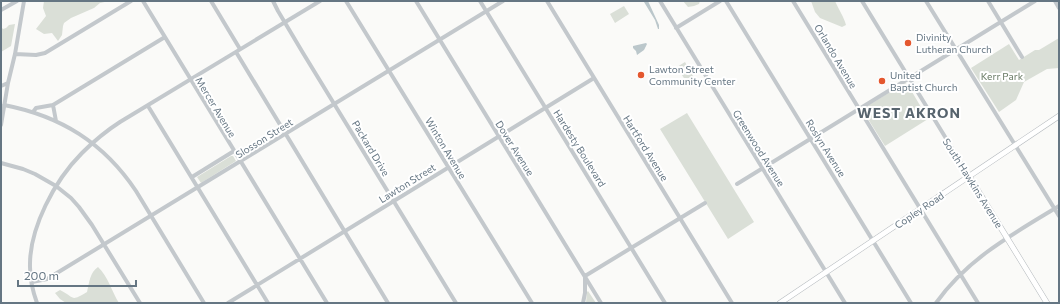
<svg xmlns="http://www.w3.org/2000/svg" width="1060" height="304" viewBox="0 0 1060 304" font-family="Commissioner,sans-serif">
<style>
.green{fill:#dadfd7}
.water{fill:#bbc7cb}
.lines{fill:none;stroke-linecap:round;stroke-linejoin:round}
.major-casing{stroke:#b5babe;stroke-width:6}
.minor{stroke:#c3c8cc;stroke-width:4}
.major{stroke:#fff;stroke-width:5}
.poi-dot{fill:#e4572e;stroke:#fff;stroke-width:1.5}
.labels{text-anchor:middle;stroke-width:4;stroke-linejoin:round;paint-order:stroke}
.poi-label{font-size:10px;fill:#657683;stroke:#fff;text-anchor:start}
.street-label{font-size:10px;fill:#657683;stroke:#fff}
.park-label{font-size:10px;fill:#687a64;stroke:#fff}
.district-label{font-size:14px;font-weight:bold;letter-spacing:1px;fill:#57646e;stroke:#fff}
</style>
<rect width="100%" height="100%" fill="#fafaf8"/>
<path class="green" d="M44,1H109L100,3L94,8L71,18L64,23L63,26L62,35L58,41L52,33L44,34L36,29L46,16L43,8Z
M683,1H700L699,4L694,6L688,7Z
M811,1H835C839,10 844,17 846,25L842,27L820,18L815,12Z
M624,6L629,14L615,23L610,14Z
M15,24L11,46L1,52V27L3,29L6,28L9,25Z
M1059,38V68L1047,69L1024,82L1016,100L999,112L971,68L1009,44L1019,60L1035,50H1039Z
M685,62L693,76L691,81L687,83L677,67Z
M905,83L908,85L928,119L885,146L863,111L864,108Z
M687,113L754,222L728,239L660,129Z
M231,156H233L236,161L201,183L197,177Z
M98,267C108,276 112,292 119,303H66L60,299L55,293L60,290C76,298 70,302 87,292C89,283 90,272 98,267Z
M588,291L596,303H586L587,292Z"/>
<path class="water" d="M639,1H648L659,25V29H658L655,20L644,2Z
M646,43L647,44L644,50L637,55L636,51L633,48V46Z"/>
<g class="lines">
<g class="major-casing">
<path id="major" d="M969,176L1047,303
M780,303L1059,116"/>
</g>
<path class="minor" d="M143,1L327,303
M211,1L240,49
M273,1L278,11L303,53L456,303
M346,1L532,303
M416,1L601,303
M480,1L665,303
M547,1L732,303
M660,1L845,303
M726,1L911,303
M793,1L978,303
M862,1L969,176
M926,1L1059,216
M988,1L1022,57
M1055,1L1059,8
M1,10L17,1
M676,28L720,1
M236,52L388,303
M15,54L36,55L45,53L131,1
M1,86L8,83
M4,105C61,116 104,143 136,191L204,303
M53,105L56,121
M148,106L268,303
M33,112L36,108L53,105L165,37
M1,125L8,83L15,54L24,1
M1,163L23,169L35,174L56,186L71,198L79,207L92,225L140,303
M192,177L234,151
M737,184L1035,1
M32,282L47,279L52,276L503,1
M37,303C33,292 30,279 30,267C29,228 55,180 82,153C94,141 106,131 120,122L320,1
M228,303L594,78
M583,303L585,293V276L705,203
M936,303C968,258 1013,234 1059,206"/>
<use href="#major" class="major"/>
</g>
<g class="poi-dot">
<circle cx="908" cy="43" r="4"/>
<circle cx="641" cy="75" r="4"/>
<circle cx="882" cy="81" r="4"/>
</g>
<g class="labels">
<g class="poi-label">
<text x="916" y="41">Divinity<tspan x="916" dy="12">Lutheran Church</tspan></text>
<text x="649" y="73">Lawton Street<tspan x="649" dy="12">Community Center</tspan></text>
<text x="890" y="79">United<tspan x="890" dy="12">Baptist Church</tspan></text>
</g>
<g class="street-label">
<text transform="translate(836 56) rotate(59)" y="4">Orlando Avenue</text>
<text transform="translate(216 107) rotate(59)" y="4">Mercer Avenue</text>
<text transform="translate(264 138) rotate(-32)" y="4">Slosson Street</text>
<text transform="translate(371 148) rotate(59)" y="4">Packard Drive</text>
<text transform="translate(446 148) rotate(59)" y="4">Winton Avenue</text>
<text transform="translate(515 148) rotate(58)" y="4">Dover Avenue</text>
<text transform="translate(580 148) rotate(58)" y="4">Hardesty Boulevard</text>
<text transform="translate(646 148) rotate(58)" y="4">Hartford Avenue</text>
<text transform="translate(759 148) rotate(58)" y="4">Greenwood Avenue</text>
<text transform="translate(826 148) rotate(58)" y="4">Roslyn Avenue</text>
<text transform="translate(407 183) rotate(-32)" y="4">Lawton Street</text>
<text transform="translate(973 183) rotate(58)" y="4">South Hawkins Avenue</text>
<text transform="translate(919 210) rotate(-34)" y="4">Copley Road</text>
</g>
<g class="park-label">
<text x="1002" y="80">Kerr Park</text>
</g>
<g class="district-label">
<text x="909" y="118">WEST AKRON</text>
</g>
</g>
<rect width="1060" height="304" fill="none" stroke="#657683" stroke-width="4"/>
<path d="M18 280v6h118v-6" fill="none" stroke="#657683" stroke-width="2"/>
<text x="24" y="280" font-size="12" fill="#657683" stroke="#ffffff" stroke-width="3" paint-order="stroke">200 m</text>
</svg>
